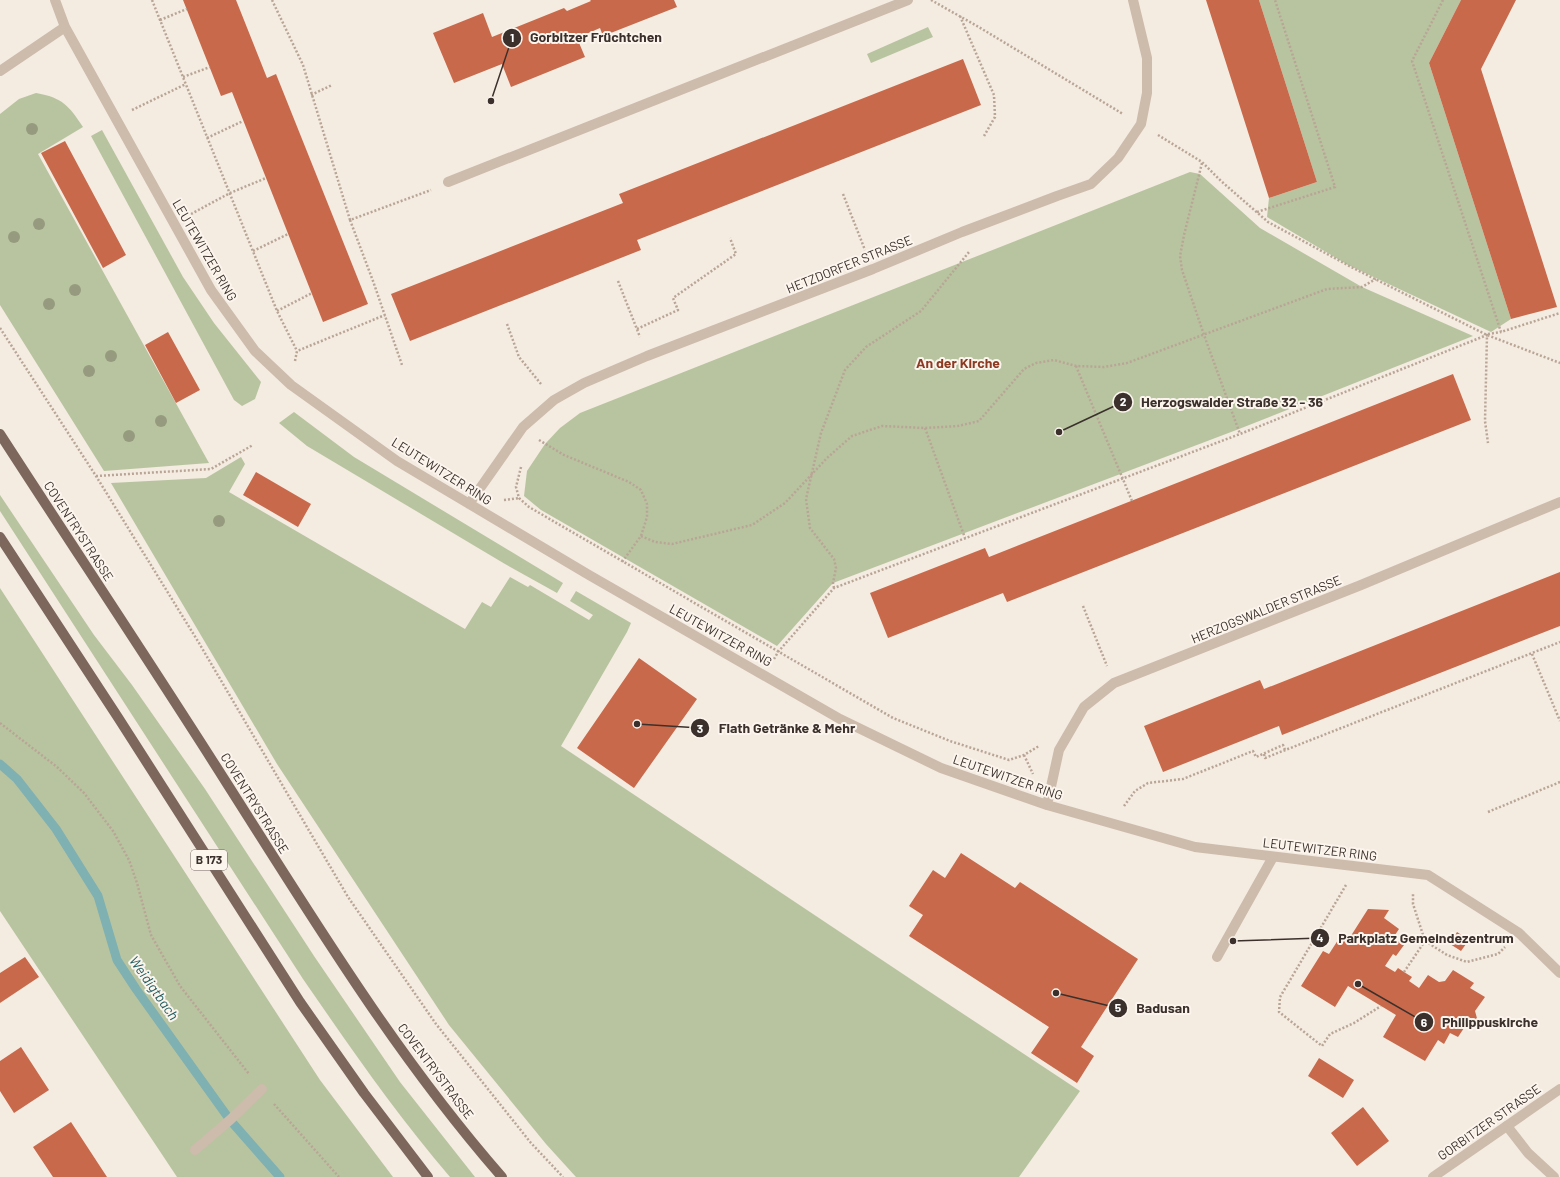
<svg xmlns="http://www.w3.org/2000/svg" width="1560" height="1177" viewBox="0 0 1560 1177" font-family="Barlow,sans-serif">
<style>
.green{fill:#b8c4a0}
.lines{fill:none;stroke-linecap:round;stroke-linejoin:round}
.stream{stroke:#7fb0b2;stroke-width:9}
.building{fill:#c8694b}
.path{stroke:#b9a596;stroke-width:2.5;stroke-dasharray:2 2;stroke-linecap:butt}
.service{stroke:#cdbbac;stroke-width:10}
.minor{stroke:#cdbbac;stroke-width:10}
.primary{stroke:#7d675c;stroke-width:10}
.tree{fill:#969b7f}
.labels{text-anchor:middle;stroke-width:4;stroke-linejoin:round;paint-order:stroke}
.shield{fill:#fbf5ee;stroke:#756b66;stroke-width:1}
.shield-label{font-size:12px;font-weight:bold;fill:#3b302b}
.street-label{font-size:13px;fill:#3b302b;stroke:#fbf5ee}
.neighbourhood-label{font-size:14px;font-weight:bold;fill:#8c3b22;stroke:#fbf5ee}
.water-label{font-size:14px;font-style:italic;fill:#1f5a5e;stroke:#fbf5ee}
.leader{fill:none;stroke:#3b302b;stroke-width:1.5}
.callout-dot{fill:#3b302b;stroke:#fbf5ee;stroke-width:1.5}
.mark-label{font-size:12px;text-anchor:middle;font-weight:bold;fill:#fff}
.callout-label{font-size:14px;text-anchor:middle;font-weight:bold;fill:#3b302b;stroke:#fbf5ee;stroke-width:4;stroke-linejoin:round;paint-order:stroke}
</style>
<rect width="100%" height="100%" fill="#f4ebe1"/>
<path class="green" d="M1259,0H1461L1429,63L1511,319L1491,332L1348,265L1267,217L1269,198L1317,182Z
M928,27L933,37L871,63L867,54Z
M36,93C63,98 68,105 83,127L38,154L209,463L104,471L0,305V114L19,99Z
M102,130L183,277L214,323L261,382L255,399L242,406L234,400L91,136Z
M1190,172L1200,174L1260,228L1362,287L1473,336L1239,429L833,583L777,646L541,510L524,496L527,471L545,444L560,428L580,413Z
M294,412L354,457L563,583L557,593L505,564L307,446L279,423Z
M241,457L245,464L229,492L465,629L482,602L491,607L510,577L528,587L530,585L589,620L593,615L570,601L576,591L631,623L627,632L561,746L927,990L1080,1091L1019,1177H576L546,1144L449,1025L277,764L111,483L206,478Z
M0,495L94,635L132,685L205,789L314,956L400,1082L475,1177H450C396,1114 350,1047 303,979L0,511Z
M0,588L320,1080L393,1177H177L0,911Z"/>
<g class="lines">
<path class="stream" d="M0,764L17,779L56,829L98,896L117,960L136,989L230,1120L280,1177"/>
</g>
<path class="building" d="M183,0H236L267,78L276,74L368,304L323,322L232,92L221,96Z
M590,0H674L677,7L603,36L600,28L577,38L585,57L511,87L502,64L454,83L433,33L483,13L492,37L564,8L567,11L591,1Z
M1206,0H1259L1317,182L1269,198Z
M1461,0H1516L1481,69L1557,307L1511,319L1429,63Z
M963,59L981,105L637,240L641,250L410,341L391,294L623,203L619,194Z
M65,141L126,255L103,268L41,153Z
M168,332L200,390L176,403L145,345Z
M1453,374L1471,420L1007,602L1003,593L888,638L870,593L985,548L989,557Z
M256,472L311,504L298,527L243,495Z
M1560,572V626L1282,735L1279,726L1163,772L1144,726L1260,680L1264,689Z
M639,658L697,699L634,788L577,748Z
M961,853L1015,888L1020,882L1138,959L1081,1047L1094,1056L1077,1083L1031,1053L1049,1027L909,936L923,915L909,906L933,870L945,878Z
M1368,909L1389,910L1384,918L1399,929L1393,938L1404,945L1396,956L1393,954L1385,966L1395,972L1398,968L1404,972L1412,977L1409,981L1419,988L1428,975L1439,982L1445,981L1453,970L1474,983L1470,988L1485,997L1475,1011L1478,1022L1466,1025L1458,1037L1450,1033L1444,1044L1438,1040L1425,1061L1383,1037L1396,1015L1348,986L1335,1007L1301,986L1323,951L1329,954L1340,937L1347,942Z
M1457,932L1469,940L1461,951L1450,944Z
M25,957L39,977L0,1003V973Z
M21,1047L49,1090L14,1113L0,1091V1061Z
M1319,1058L1354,1080L1343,1098L1308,1076Z
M1363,1107L1389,1141L1357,1166L1331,1133Z
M71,1122L107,1177H53L33,1147Z"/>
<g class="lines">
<path class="path" d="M152,0L277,311L297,351
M272,0L303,65L350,220L431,190
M931,0L977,26L1123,114
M1443,0L1412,61L1501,332L1560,313
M960,16L994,95L995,117L984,136
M160,20L187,9
M183,77L210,67
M311,95L332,85
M132,110L186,84
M1158,135L1202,162L1221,181L1268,222L1353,268L1487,335L1560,363
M207,138L243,121
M1202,163L1184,235L1180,256L1182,270L1204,335L1240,434
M843,194L865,250
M1257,212L1335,187L1275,0
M191,214L230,193L266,178
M350,220L373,281L402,365
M253,251L288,234
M618,281L640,337
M277,311L312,293
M507,324L519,357L541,384
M0,328L96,476L199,643L348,897L436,1024L531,1143L563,1177
M637,329L678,310L673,298L736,254L730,238
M1488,334L1501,332
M295,361L297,351L385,315
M1076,366L1132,501
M925,428L965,538
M539,440L564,455L629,482L641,490L647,504V517L641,536L622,562
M521,467L516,487L519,498L529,507L893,718L950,741L1009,760L1024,755L1039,746
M96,476L211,469L253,445
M504,500L519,498
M641,536L655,542L672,544L752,525L785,503L827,458L852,436L882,426L925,428L958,426L979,421L1024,369L1036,363L1054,360L1076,366L1104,367L1127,363L1327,289L1362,287L1376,279
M834,588L833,583L836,568L834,559L810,528L806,499L821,433L845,370L866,347L921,311L969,252
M1083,606L1107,666
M1532,654L1560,721
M774,659L778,652L834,588L1240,434L1487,335L1485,421L1488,443
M0,723L57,767L84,793L113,831L129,860L137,883L151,935L180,986L249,1074
M1264,754L1265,758L1560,642
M1024,755L1033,774
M1124,806L1135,791L1148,783L1183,779L1253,751L1256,757L1283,745L1285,750
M1488,812L1560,782
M1346,885L1286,987L1280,997L1279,1012L1322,1046L1330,1034L1354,1023L1381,1006
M1425,941L1447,955L1467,962L1498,954L1505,947
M1404,972L1425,941L1413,904V893
M274,1104L339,1177"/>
<path class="service" d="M448,182L908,0
M1217,957L1273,857
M1507,1126L1528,1153L1554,1177
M195,1150L230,1120L262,1089"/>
<path class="minor" d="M55,0L65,27L211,290L255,351L291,385L397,461L589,575L840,719L941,768L1047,805L1195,847L1428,875L1519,933L1560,973
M0,71L65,27
M469,504L523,427L554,400L584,383L647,356L873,269L962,232L1057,196L1091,184L1118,158L1141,124L1147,93V58L1133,0
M1047,805L1059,750L1084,707L1114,683L1361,585L1560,502
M1433,1177L1560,1089"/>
<path class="primary" d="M0,434C75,550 152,665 226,782C312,917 396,1056 502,1177
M0,537L119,719L300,1002L364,1093L428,1177"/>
</g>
<g class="tree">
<circle cx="32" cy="129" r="6"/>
<circle cx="39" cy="224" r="6"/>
<circle cx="14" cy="237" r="6"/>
<circle cx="75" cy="290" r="6"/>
<circle cx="49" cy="304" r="6"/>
<circle cx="111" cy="356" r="6"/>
<circle cx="89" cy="371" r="6"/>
<circle cx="161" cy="421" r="6"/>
<circle cx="129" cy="436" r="6"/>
<circle cx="219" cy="521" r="6"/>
</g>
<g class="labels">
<rect class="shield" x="191" y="850" width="36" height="20" rx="3"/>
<g class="shield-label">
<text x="209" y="864">B 173</text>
</g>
<g class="street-label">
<text transform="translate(205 250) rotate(60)" y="5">LEUTEWITZER RING</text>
<text transform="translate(849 264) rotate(-22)" y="5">HETZDORFER STRASSE</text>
<text transform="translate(442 471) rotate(32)" y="5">LEUTEWITZER RING</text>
<text transform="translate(79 531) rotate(57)" y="5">COVENTRYSTRASSE</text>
<text transform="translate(1266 609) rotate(-22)" y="5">HERZOGSWALDER STRASSE</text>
<text transform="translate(721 635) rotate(29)" y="5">LEUTEWITZER RING</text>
<text transform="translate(1008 777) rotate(19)" y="5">LEUTEWITZER RING</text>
<text transform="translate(255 803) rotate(58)" y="5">COVENTRYSTRASSE</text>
<text transform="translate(1320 849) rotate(7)" y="5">LEUTEWITZER RING</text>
<text transform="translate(436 1071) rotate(53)" y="5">COVENTRYSTRASSE</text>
<text transform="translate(1489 1122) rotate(-35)" y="5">GORBITZER STRASSE</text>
</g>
<g class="neighbourhood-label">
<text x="958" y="368">An der Kirche</text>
</g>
<g class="water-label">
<text transform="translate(154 988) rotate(55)" y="5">Weidigtbach</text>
</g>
</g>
<path class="leader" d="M491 101L512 38M1059 432L1123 402M637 724L700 728M1233 941L1320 938M1056 993L1118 1008M1358 984L1424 1022"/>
<g class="callout-dot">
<circle cx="491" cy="101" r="4"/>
<circle cx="1059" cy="432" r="4"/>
<circle cx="637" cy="724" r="4"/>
<circle cx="1233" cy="941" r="4"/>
<circle cx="1056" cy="993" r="4"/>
<circle cx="1358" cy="984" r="4"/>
<circle cx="512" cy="38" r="10"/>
<circle cx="1123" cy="402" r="10"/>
<circle cx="700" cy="728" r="10"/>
<circle cx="1320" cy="938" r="10"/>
<circle cx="1118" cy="1008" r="10"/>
<circle cx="1424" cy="1022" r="10"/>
</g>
<g class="mark-label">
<text x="512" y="42">1</text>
<text x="1123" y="406">2</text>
<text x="700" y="733">3</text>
<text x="1320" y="942">4</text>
<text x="1118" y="1012">5</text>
<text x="1424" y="1027">6</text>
</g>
<g class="callout-label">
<text x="596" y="42">Gorbitzer Früchtchen</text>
<text x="1232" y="407">Herzogswalder Straße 32 - 36</text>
<text x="787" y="733">Flath Getränke &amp; Mehr</text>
<text x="1426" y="943">Parkplatz Gemeindezentrum</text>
<text x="1163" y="1013">Badusan</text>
<text x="1490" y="1027">Philippuskirche</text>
</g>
</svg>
